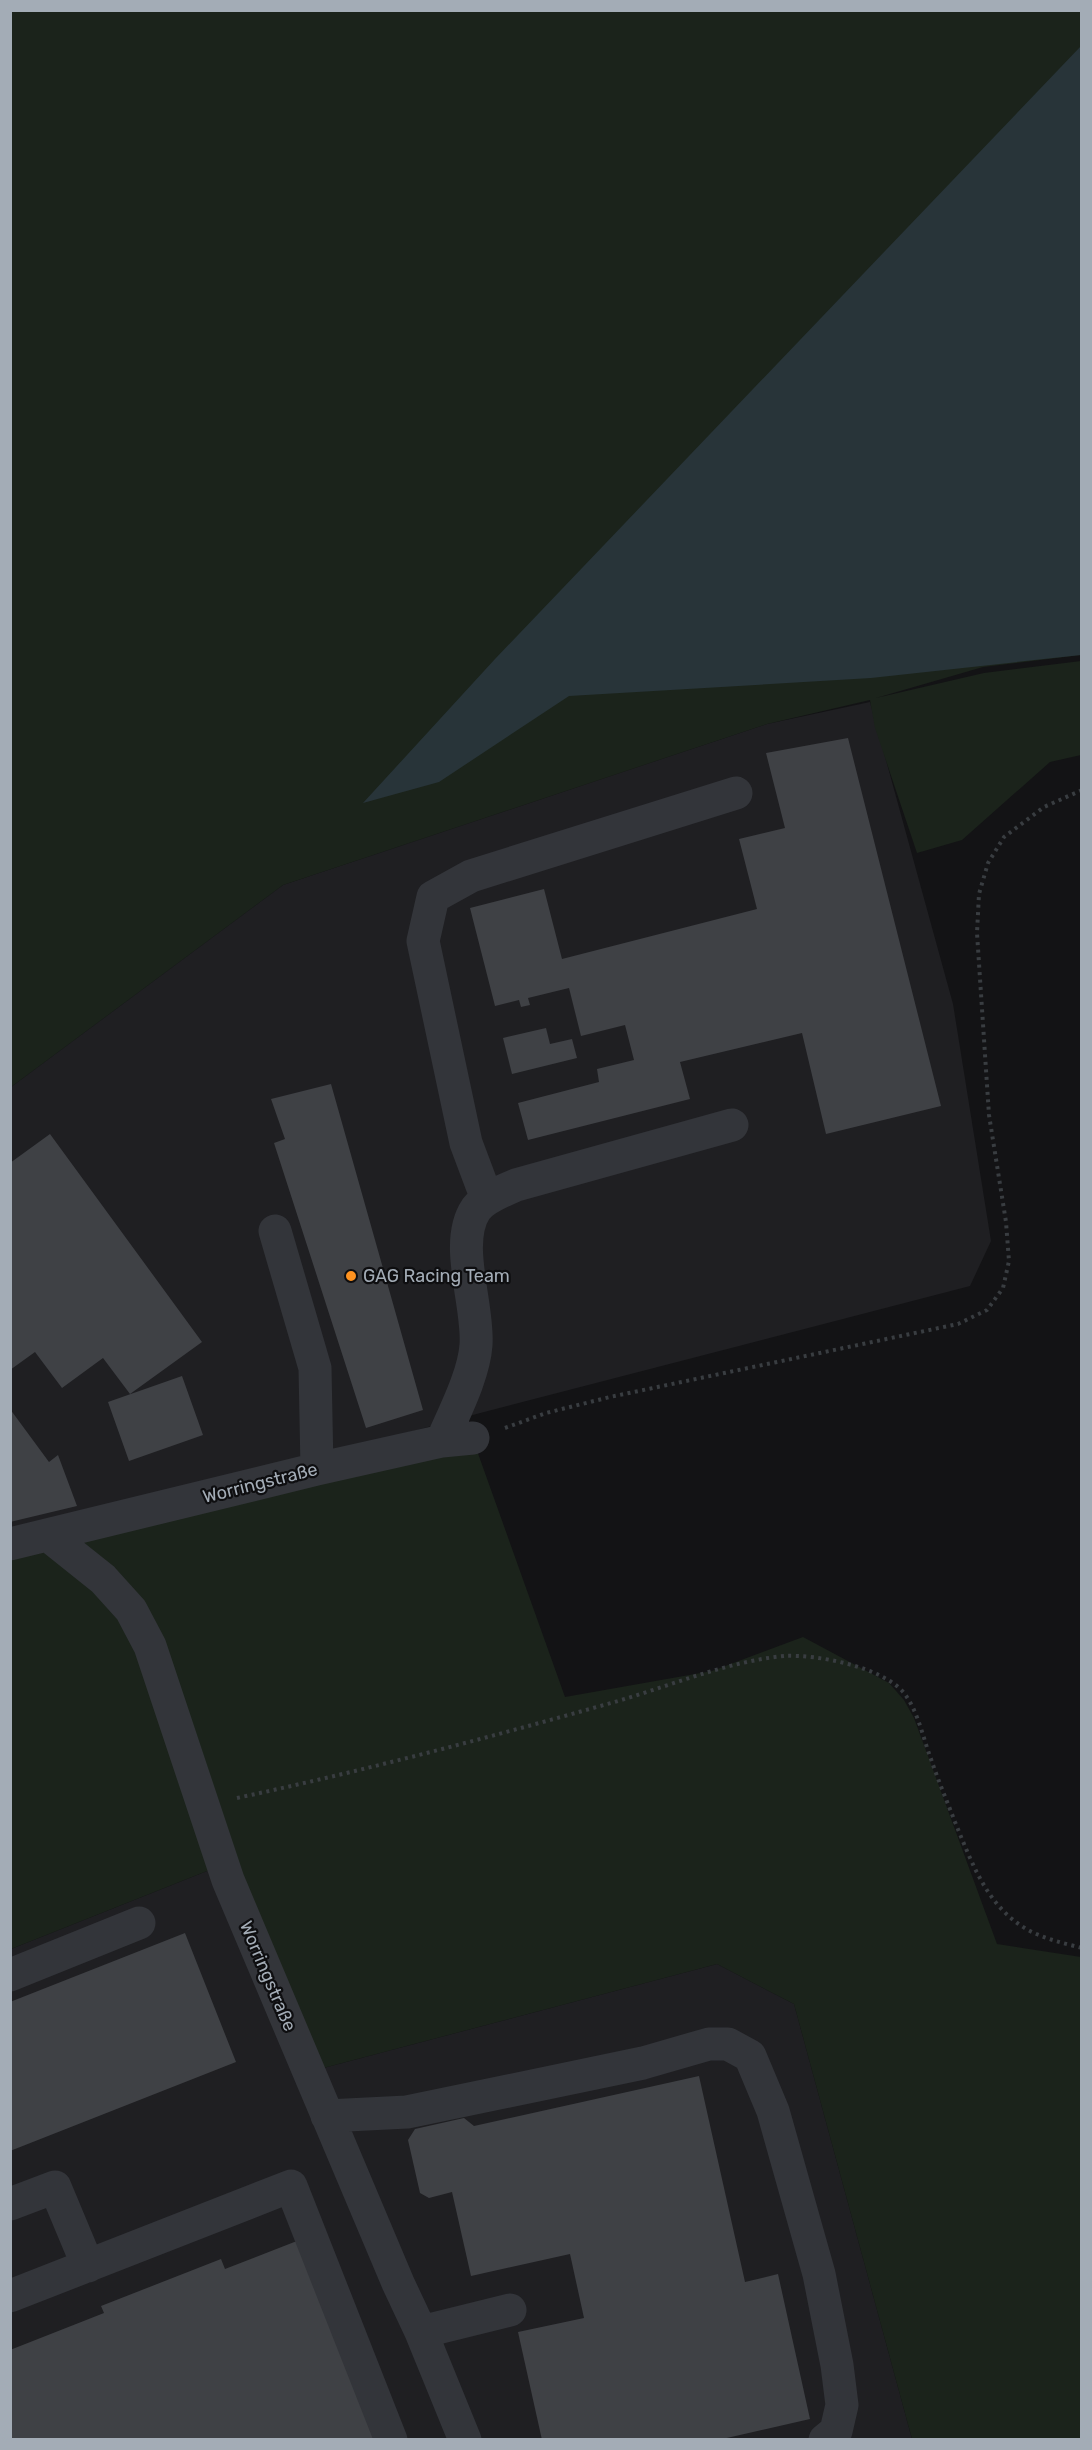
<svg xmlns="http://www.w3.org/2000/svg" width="1092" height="2450" viewBox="0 0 1092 2450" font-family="Rubik,sans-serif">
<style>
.built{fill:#1f1f22}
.green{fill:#1b231b}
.water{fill:#283439}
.building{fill:#3f4145}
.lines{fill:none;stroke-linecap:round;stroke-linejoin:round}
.path{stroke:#393d41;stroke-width:4;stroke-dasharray:3 4.5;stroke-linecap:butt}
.minor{stroke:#33353a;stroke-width:33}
.poi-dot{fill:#ff9320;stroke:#0e0e10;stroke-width:2}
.labels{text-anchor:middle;stroke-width:4.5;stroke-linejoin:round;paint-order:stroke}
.poi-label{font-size:18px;fill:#a3acb6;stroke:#0e0e10;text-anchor:start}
.street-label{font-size:18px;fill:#a3acb6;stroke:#0e0e10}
</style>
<rect width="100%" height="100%" fill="#131315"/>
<path class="built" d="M870,702L953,1004L991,1241L970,1286L465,1417L11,1540V1087L283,885L767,724Z
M217,1867L312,2071L717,1964L794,2004L912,2439L11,2440V1949Z"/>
<path class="green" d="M11,11H1081V655L983,667L876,698L984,673L1081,661V755L1050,762L962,840L917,853L875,728L870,700L767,724L283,885L11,1087Z
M475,1445L565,1697L712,1671L803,1637L889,1683L904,1700L914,1718L997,1944L1081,1957V2439H912L794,2004L717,1964L312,2071L158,1646L56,1536Z
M48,1539L142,1646L217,1867L11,1949L10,1548Z"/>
<path class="water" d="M1081,46V655L871,678L569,696L439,782L363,803L495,659Z"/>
<path class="building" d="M848,738L941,1106L826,1134L802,1033L680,1062L690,1099L528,1140L518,1103L599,1082L597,1069L634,1060L625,1025L581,1036L569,988L528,998L530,1005L521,1007L519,1000L495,1006L470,908L544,889L562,959L757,909L739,839L785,828L766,753Z
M546,1028L550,1044L572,1039L577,1058L512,1074L503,1038Z
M331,1084L423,1410L366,1428L274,1143L285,1139L271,1099Z
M50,1134L202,1342L130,1394L103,1358L62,1388L35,1352L10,1370V1163Z
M182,1376L203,1435L129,1461L108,1402Z
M10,1409L49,1462L58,1455L77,1506L10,1522Z
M185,1933L236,2062L10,2151V2002Z
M699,2076L745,2282L778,2274L810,2419L718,2440H542L518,2332L584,2318L570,2254L471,2276L452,2192L429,2198L420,2193L408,2140L415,2129L464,2118L474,2126Z
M302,2239L382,2440H10V2350L104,2313L101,2306L221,2259L225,2269Z"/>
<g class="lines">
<path class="path" d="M505,1428L546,1413L610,1397L958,1324L987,1310L1003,1288L1009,1261L1006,1222L989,1115L977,933L979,894L988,863L1004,837L1044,807L1082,790
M237,1798C363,1771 487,1738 611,1703C668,1687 724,1662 784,1656C816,1654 883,1667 904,1693C918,1711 923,1738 931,1759C938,1780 947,1801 955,1822C972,1863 987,1907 1028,1930C1045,1939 1063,1943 1082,1948"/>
<path class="minor" d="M487,1199L466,1143L423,941L433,897L471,876L736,793
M275,1231L315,1368L317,1469
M442,1441C454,1413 474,1375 476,1345C479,1305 453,1243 476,1209C485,1197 503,1191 516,1185L732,1125
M48,1535L103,1579L131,1610L150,1646L228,1880L398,2283L421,2332L465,2440
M10,1544L317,1469L442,1441L473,1438
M10,1975L139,1923
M327,2116L407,2112L643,2063L709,2044H728L750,2056L773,2111L819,2274L837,2365L842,2405L836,2431L825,2440
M10,2204L55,2187L88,2266
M10,2296L291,2186L391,2440
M421,2332L510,2310"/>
</g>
<circle class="poi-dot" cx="351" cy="1276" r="6"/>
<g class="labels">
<g class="poi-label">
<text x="363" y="1282">GAG Racing Team</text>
</g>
<g class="street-label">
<text transform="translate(260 1483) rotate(-14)" y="6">Worringstraße</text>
<text transform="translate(268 1976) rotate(67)" y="6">Worringstraße</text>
</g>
</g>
<rect width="1092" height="2450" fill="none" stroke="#a3acb6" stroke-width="24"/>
</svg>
